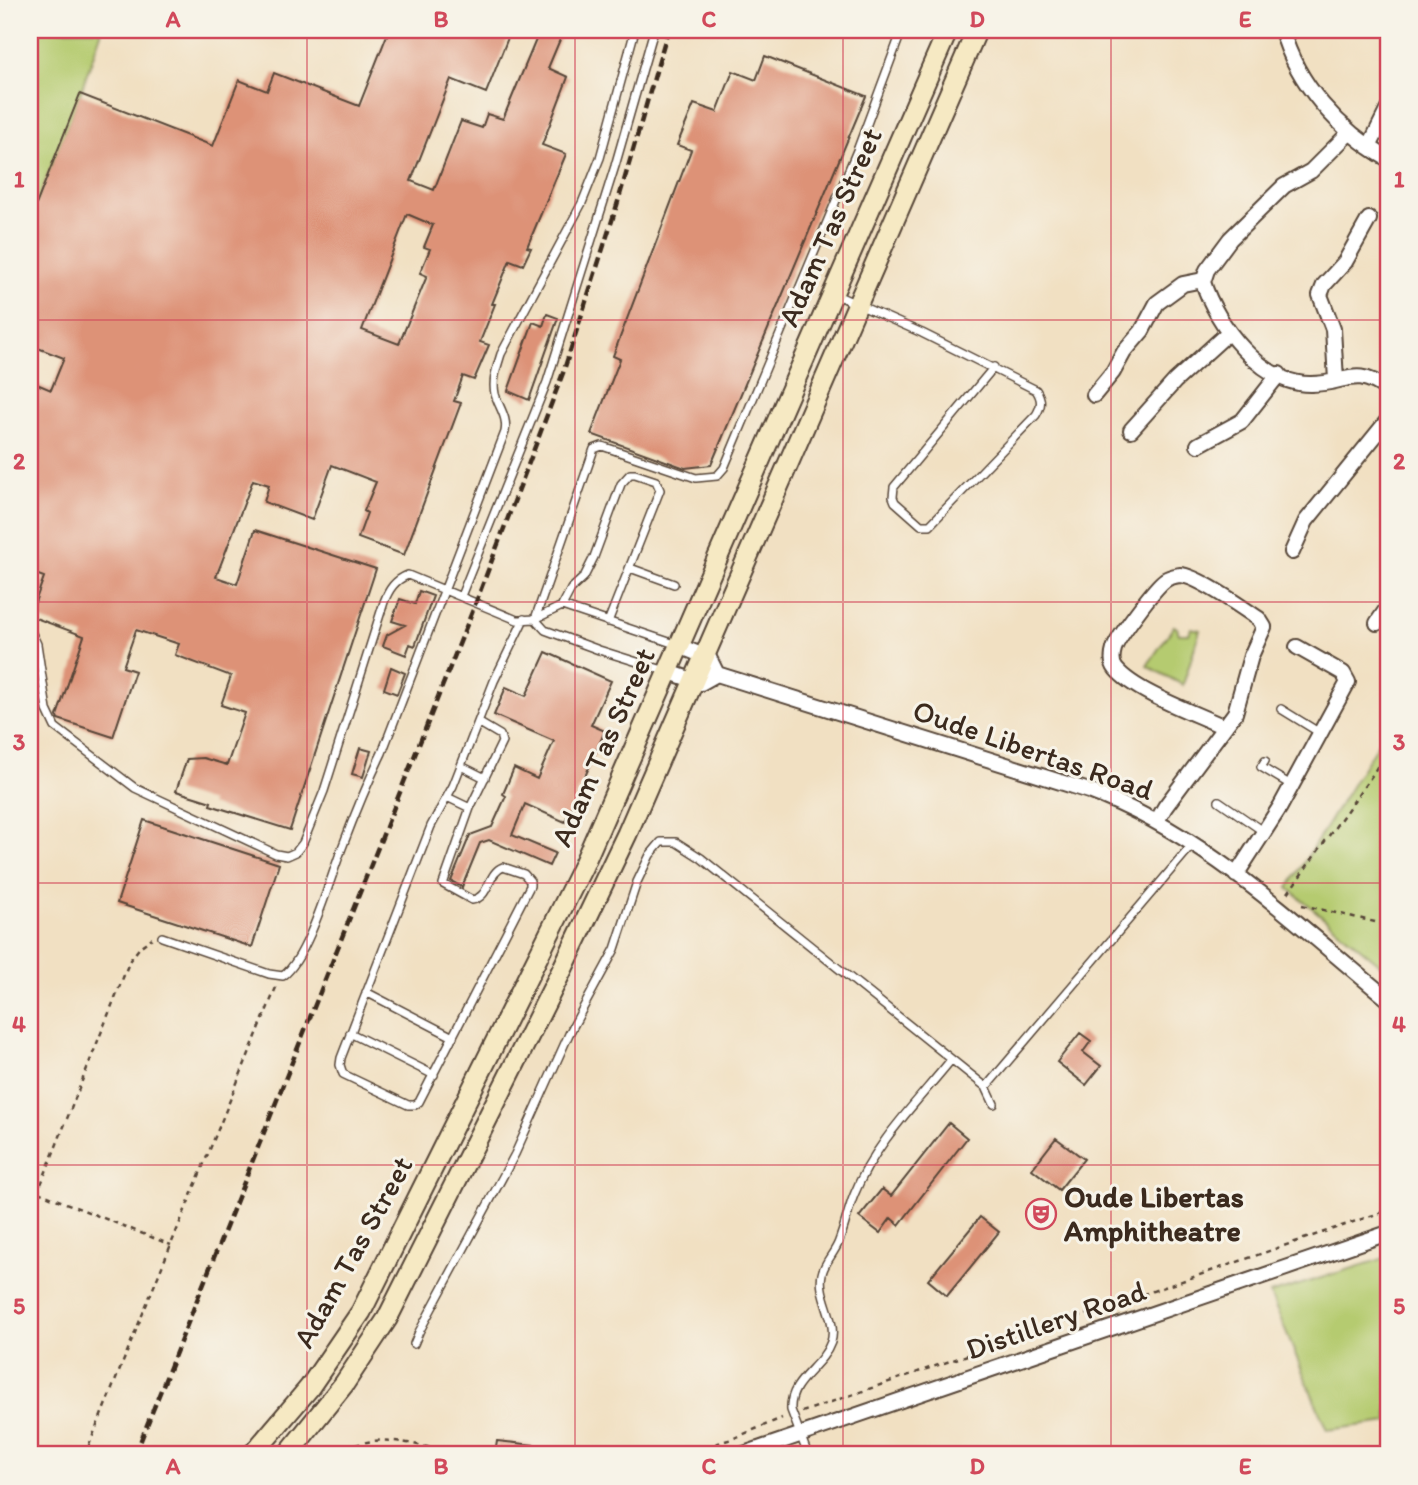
<svg xmlns="http://www.w3.org/2000/svg" width="1418" height="1485" viewBox="0 0 1418 1485" font-family="Itim,sans-serif">
<style>
.green{fill:#b5cb6f;stroke:#787a46;stroke-width:2}
.building{fill:#dd9277;fill-rule:evenodd}
.lines{fill:none;stroke-linecap:round;stroke-linejoin:round}
.lane-casing{stroke:#564537;stroke-width:10}
.street-casing{stroke:#564537;stroke-width:18}
.secondary-casing{stroke:#564537;stroke-width:23}
.path{stroke:#564537;stroke-width:2.5;stroke-dasharray:5 5;stroke-linecap:butt}
.lane{stroke:#fff;stroke-width:7}
.street{stroke:#fff;stroke-width:14}
.secondary{stroke:#f6e9c3;stroke-width:19}
.rail{stroke:#3b2a1e;stroke-width:4.5;stroke-dasharray:10 5;stroke-linecap:butt}
.grid{fill:none;stroke:#d1495b;stroke-width:2;stroke-opacity:0.55}
.labels{text-anchor:middle;stroke-width:6;stroke-linejoin:round;paint-order:stroke}
.street-label{font-size:30px;fill:#3b2a1e;stroke:#f7f3e8}
.poi-label{font-size:30px;font-weight:bold;fill:#3b2a1e;stroke:#f7f3e8;text-anchor:start}
.neatline{fill:none;stroke:#d1495b;stroke-width:2.5}
.grid-label{font-size:23px;text-anchor:middle;font-weight:bold;fill:#d1495b}
</style>
<rect width="100%" height="100%" fill="#f7f3e8"/>
<filter id="ink" filterUnits="userSpaceOnUse"><feTurbulence type="fractalNoise" baseFrequency=".0143" numOctaves="2"/><feDisplacementMap in="SourceGraphic" scale="14" xChannelSelector="R" yChannelSelector="G"/><feConvolveMatrix kernelMatrix="1 2 1 2 8 2 1 2 1" color-interpolation-filters="sRGB"/></filter>
<filter id="wash" filterUnits="userSpaceOnUse"><feTurbulence type="fractalNoise" baseFrequency=".00686" numOctaves="4" result="noise"/><feDisplacementMap in="SourceGraphic" scale="28" xChannelSelector="R" yChannelSelector="G"/><feGaussianBlur stdDeviation="1.57" result="paint"/><feColorMatrix in="noise" values="0 0 0 0 0 0 0 0 0 0 0 0 0 0 0 0 0 1.4 0 .05"/><feComposite in="paint" operator="in"/></filter>
<g filter="url(#wash)">
<rect width="100%" height="100%" fill="#f1e0c2"/>
<path class="green" d="M30,30H102L80,94L30,220Z
M1174,626L1177,628L1179,634H1189L1191,628L1200,630L1183,685L1147,666Z
M1388,727V971L1288,888Z
M1388,1257V1422L1327,1430L1270,1294Z"/>
<g id="blocks">
<path class="building" d="M389,30H511L486,93L451,79L411,181L434,190L461,121L482,128L487,114L503,119L540,30H564L548,68L568,77L542,145L566,154L527,247L531,248L523,265L510,260L492,304H495L480,342L489,345L474,380L463,376L454,401L461,403L404,555L358,538L367,513L364,511L376,482L332,465L312,520L264,502L269,485L253,480L216,577L237,584L255,530L376,569L290,830L210,805L211,802L176,791L187,759L203,758L227,765L245,713L221,705L231,676L175,655L179,644L136,630L123,667L135,671L113,737L58,719L57,716L84,636L30,616L44,577L30,572V381L51,390L64,358L30,345V220L80,94L213,146L239,80L267,91L274,73L359,106ZM407,214L433,225L424,247L430,249L420,273L427,276L399,344L362,330Z
M765,56L866,96L711,465L685,468L591,434L620,359L613,356L691,150L677,145L694,104L717,112L733,71L756,80Z
M547,314L558,318L529,400L508,391L533,322L543,326Z
M419,591L433,596L415,646L410,644L406,655L383,646L387,635L405,625L392,621L400,599L415,604Z
M546,652L611,681L591,725L605,731L565,822L525,804L512,835L555,853L549,866L489,840L480,843L462,887L451,881L470,835L492,827L506,796L503,794L514,768L537,779L554,741L494,715L506,687L526,696Z
M391,667L405,673L397,694L384,689Z
M360,748L371,751L363,777L352,774Z
M144,820L279,864L252,947L117,903Z
M1080,1033L1091,1041L1083,1052L1101,1066L1086,1085L1057,1062Z
M949,1123L967,1138L899,1225L891,1218L880,1233L859,1217L882,1189L891,1196Z
M1056,1138L1084,1159L1059,1190L1032,1169Z
M980,1217L999,1232L947,1296L928,1280Z
M497,1441L533,1445L532,1455L495,1454Z"/>
</g>
</g>
<g filter="url(#ink)">
<use href="#blocks" fill-opacity="0" stroke="#564537" stroke-width="2"/>
<g class="lines">
<g class="lane-casing">
<path id="lane" d="M834,294L922,333L1036,390C1042,399 1042,405 1036,415L930,525H921L895,502L893,497L894,487L994,367
M630,568L674,584
M461,596L547,382L615,166L654,30
M562,606L678,645
M535,619L594,449L602,446L696,478L717,476L724,468L858,148L902,30
M535,619L545,630L599,650L666,671
M30,629L37,644L47,710L55,727L135,788L276,854L287,856L296,852L303,843L324,791L384,602C389,589 395,580 408,575L517,620L535,619L562,606L571,589L584,577L594,557L621,484L630,474H635L656,481L660,490L608,622
M1281,709L1320,733
M478,722L500,735L502,742L470,808L443,884L472,900C490,898 487,873 503,867L524,874L530,881V886L419,1102L415,1105H408L343,1074L340,1065L341,1058L431,826L453,786L494,681L524,619
M1265,761L1261,767L1291,785
M461,766L485,778
M447,797L470,808
M1219,801L1264,832
M162,937L269,974L283,976C308,958 330,879 342,848C354,816 367,784 382,753L505,432C508,417 499,408 495,394C492,380 497,367 501,354L582,203L600,158L635,30
M366,992L453,1037
M350,1033L434,1075
M986,1087L1193,844
M414,1344L419,1332L515,1154L569,1034L615,949L637,882L650,855L661,842H676L701,858L986,1087L994,1104
M808,1455L791,1410C789,1380 822,1368 831,1342C838,1320 817,1296 822,1274C824,1262 835,1253 839,1241C845,1226 848,1210 854,1195C874,1144 917,1102 951,1060"/>
</g>
<g class="street-casing">
<path id="street" d="M1282,30C1297,85 1340,131 1388,159
M1350,132L1311,171L1284,186L1230,239L1207,270L1203,282C1216,324 1262,385 1311,384C1347,384 1354,365 1388,390
M1369,147L1388,109
M1336,380L1333,329L1320,295L1324,285L1345,262L1369,219
M1094,395L1113,372L1124,352L1142,331L1157,303L1183,284L1203,280
M1131,430L1175,381L1229,332
M1198,445L1242,421L1279,374
M1292,552L1306,521L1388,420
M1377,623L1388,607
M679,646L709,658L717,674
M669,672L701,683L717,674
M717,674L1089,791C1204,833 1295,923 1388,999
M1157,821L1165,807L1235,713L1251,656L1264,627L1259,619C1243,608 1196,575 1180,575C1175,576 1169,577 1165,580C1155,587 1117,638 1114,649C1112,656 1111,663 1116,669C1136,693 1195,713 1224,727
M1236,875L1280,807L1348,682L1343,673L1297,647
M741,1455L1388,1233"/>
</g>
<g class="secondary-casing">
<path id="secondary" d="M252,1455L309,1388L361,1312L583,866L948,30
M287,1455L344,1384L387,1319L561,972L627,834L977,30"/>
</g>
<path class="path" d="M1379,767L1388,756
M1288,893L1373,774L1388,748
M1302,905L1388,925
M38,1192L171,1245
M30,1212L130,960L141,946L152,938
M802,1412L1388,1210
M85,1455L277,985
M338,1455C377,1425 424,1450 467,1455
M677,1455L732,1439L782,1418"/>
<use href="#lane" class="lane"/>
<use href="#street" class="street"/>
<use href="#secondary" class="secondary"/>
<path class="rail" d="M135,1455L476,602L563,373L617,205L668,30"/>
</g>
</g>
<path class="grid" d="M307,30V1455M575,30V1455M843,30V1455M1111,30V1455M30,320H1388M30,602H1388M30,883H1388M30,1165H1388"/>
<defs>
<g id="theatre-ring" transform="scale(1.575)"><circle r="9.5" fill="#f7f3e8" stroke="#d1495b" stroke-width="1.5"/><path d="M-5-5.5Q0-4 5-5.5V0Q5 5 0 6Q-5 5-5 0ZM-3.3-2.5H-1v1.5H-3.3ZM1-2.5H3.3v1.5H1ZM-2.8 1Q0 5.5 2.8 1Z" fill="#d1495b"/></g>
</defs>
<g fill-rule="evenodd">
<use href="#theatre-ring" x="1041" y="1214"/>
</g>
<g class="labels">
<g class="street-label">
<text transform="translate(830 227) rotate(-66)" y="10">Adam Tas Street</text>
<text transform="translate(603 747) rotate(-66)" y="10">Adam Tas Street</text>
<text transform="translate(1033 750) rotate(19)" y="10">Oude Libertas Road</text>
<text transform="translate(353 1252) rotate(-61)" y="10">Adam Tas Street</text>
<text transform="translate(1056 1320) rotate(-19)" y="10">Distillery Road</text>
</g>
<g class="poi-label">
<text x="1064" y="1207">Oude Libertas<tspan x="1064" dy="34">Amphitheatre</tspan></text>
</g>
</g>
<rect width="1418" height="1485" fill="none" stroke="#f7f3e8" stroke-width="77"/>
<rect x="38" y="38" width="1342" height="1408" class="neatline"/>
<g class="grid-label">
<text x="173" y="27">A</text>
<text x="441" y="27">B</text>
<text x="709" y="27">C</text>
<text x="977" y="27">D</text>
<text x="1245" y="27">E</text>
<text x="19" y="187">1</text>
<text x="1399" y="187">1</text>
<text x="19" y="469">2</text>
<text x="1399" y="469">2</text>
<text x="19" y="750">3</text>
<text x="1399" y="750">3</text>
<text x="19" y="1032">4</text>
<text x="1399" y="1032">4</text>
<text x="19" y="1314">5</text>
<text x="1399" y="1314">5</text>
<text x="173" y="1474">A</text>
<text x="441" y="1474">B</text>
<text x="709" y="1474">C</text>
<text x="977" y="1474">D</text>
<text x="1245" y="1474">E</text>
</g>
</svg>
